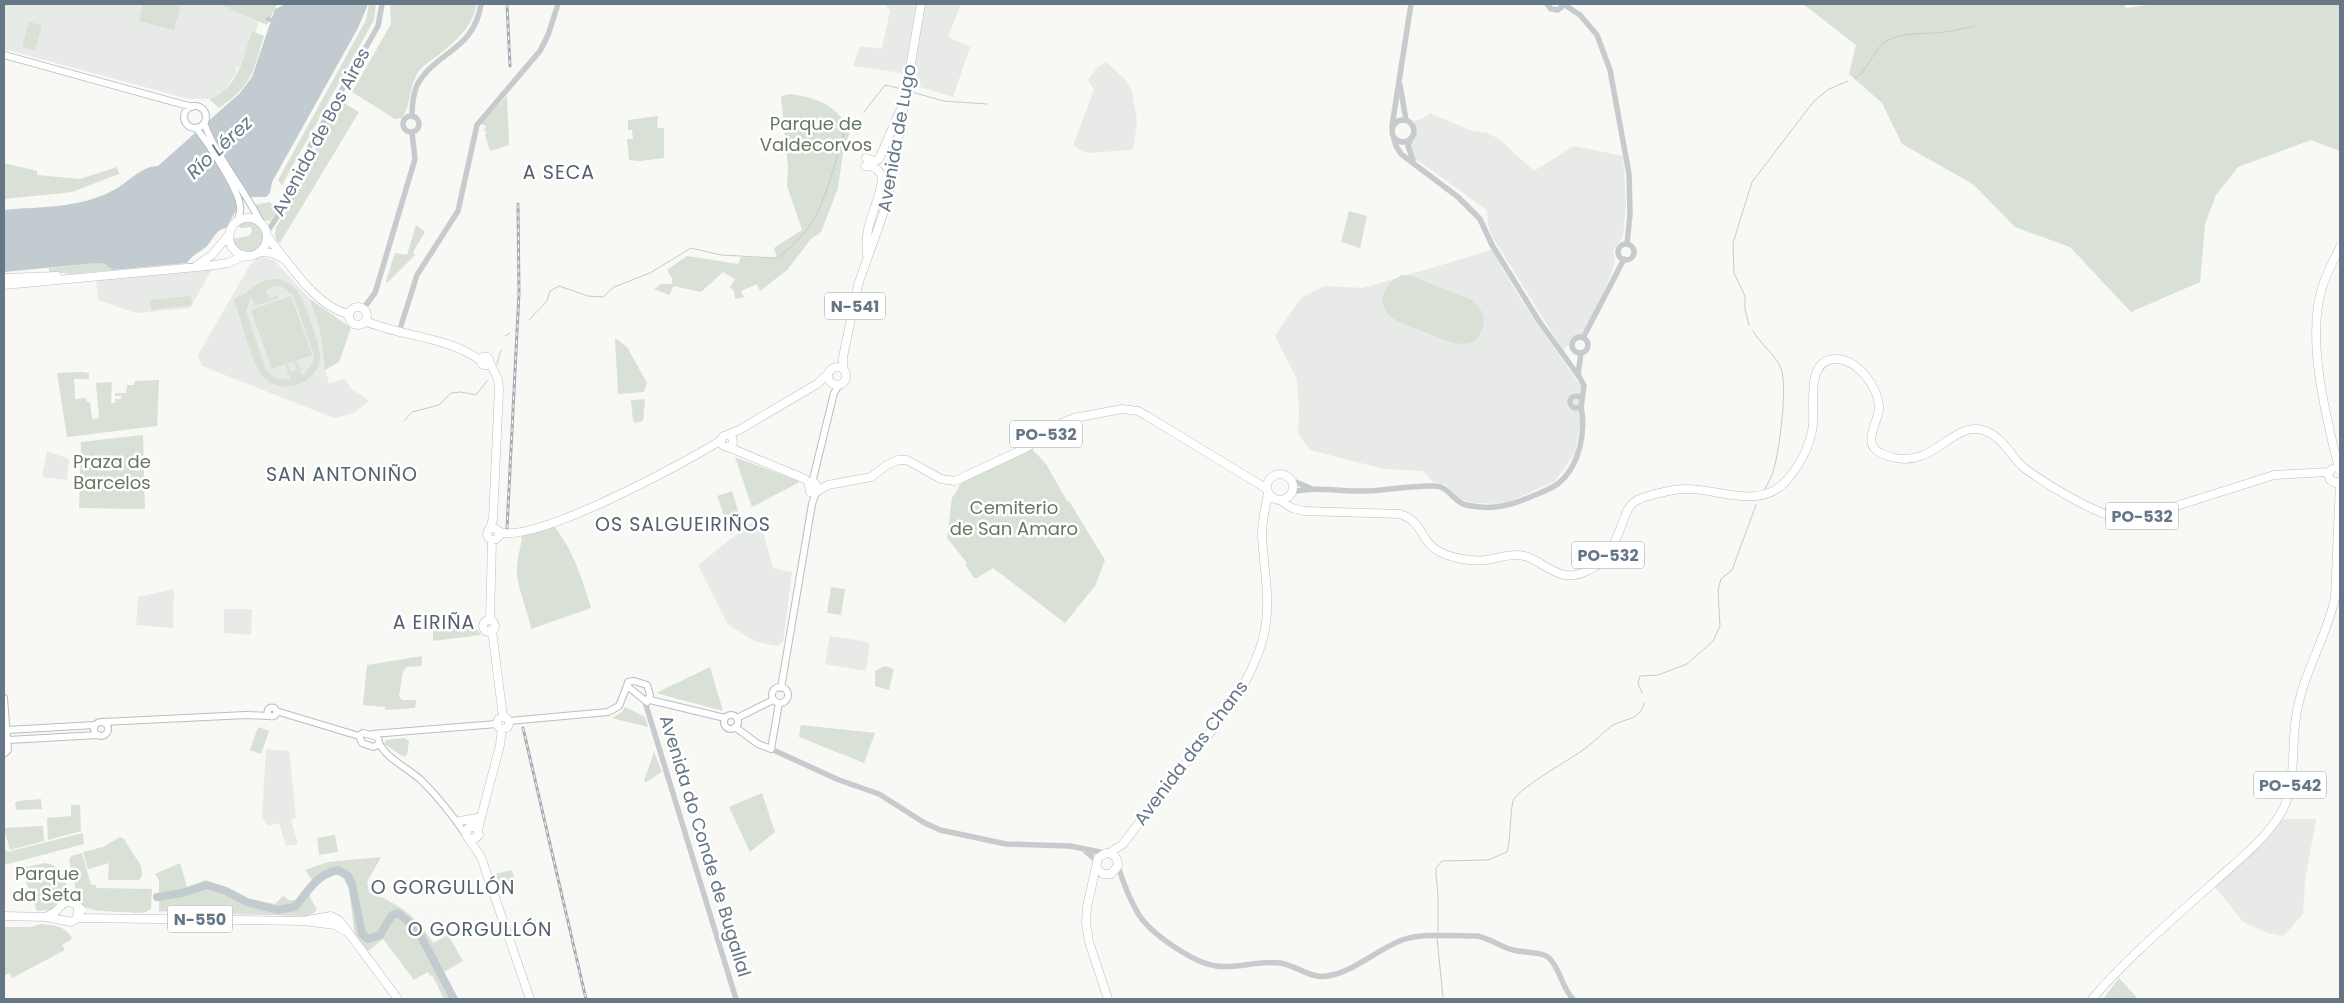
<svg xmlns="http://www.w3.org/2000/svg" width="2344" height="1003" viewBox="0 0 2344 1003" font-family="Poppins,sans-serif">
<style>
.built{fill:#e8eae8}
.green{fill:#d9e0d5;fill-rule:evenodd}
.water{fill:#c1cbd0}
.lines{fill:none;stroke-linecap:round;stroke-linejoin:round}
.stream{stroke:#c1cbd0;stroke-width:1}
.canal{stroke:#c1cbd0;stroke-width:4.5}
.river{stroke:#c1cbd0;stroke-width:8}
.secondary-casing{stroke:#b9bec3;stroke-width:8}
.primary-casing{stroke:#babec2;stroke-width:9}
.trunk-casing{stroke:#b9bdc0;stroke-width:9}
.tertiary{stroke:#c7cbce;stroke-width:5.5}
.secondary{stroke:#fff;stroke-width:6}
.primary{stroke:#fff;stroke-width:8}
.trunk{stroke:#fff;stroke-width:8}
.rail-casing{stroke:#a7adb3;stroke-width:3}
.rail{stroke:#fff;stroke-width:1;stroke-dasharray:4;stroke-linecap:butt}
.labels{text-anchor:middle;stroke-width:5;stroke-linejoin:round;paint-order:stroke}
.shield{fill:#fff;stroke:#93a0ab;stroke-width:1}
.shield-label{font-size:16px;font-weight:bold;fill:#657787}
.park-label{font-size:18px;fill:#657960;stroke:#fff}
.street-label{font-size:18px;fill:#657787;stroke:#fff}
.water-label{font-size:19px;font-style:italic;fill:#617983;stroke:#fff}
.neighbourhood-label{font-size:19px;letter-spacing:1px;fill:#53616c;stroke:#fff}
</style>
<rect width="100%" height="100%" fill="#f8f8f5"/>
<path class="built" d="M4,4H218L257,21L258,26L239,67L236,68V73L222,95L209,99H189L4,49Z
M885,4H961L948,37L970,47L953,97L908,83L909,74L853,66L860,46L882,49L890,11Z
M1106,62L1126,80L1132,90L1137,121L1134,146L1131,150L1087,153L1074,146V143L1094,90L1088,80L1097,68Z
M1430,113L1472,131L1488,133L1500,140L1534,171L1574,146L1623,156L1626,203L1623,237L1613,250L1615,263L1598,308L1583,334L1563,350L1493,238L1488,225L1487,210L1413,157L1410,144L1417,131L1414,121L1424,118Z
M1492,250L1519,297L1582,388L1579,397L1580,424L1575,453L1555,481L1505,504L1473,503L1459,499L1446,485L1432,481L1423,471L1384,469L1310,450L1298,434L1299,413L1297,379L1275,336L1301,298L1324,286L1363,288Z
M263,257L275,261L309,298L319,326L323,360L329,384L344,379L352,389L367,399L368,402L354,413L334,418L202,366L198,355L250,265L256,259Z
M212,269L190,308L136,313L98,300L96,279Z
M47,451L69,459L67,480L42,477Z
M759,517L773,568L792,572L783,642L778,646L757,642L728,625L698,565Z
M174,589L173,628L136,625L138,597Z
M224,609H252L251,635L224,633Z
M830,636L868,642L870,644L866,671L825,664Z
M266,749L289,751L296,818L291,820L298,844L286,846L279,823L268,826L262,817Z
M2277,819H2316L2305,881L2303,914L2283,936L2267,933L2243,922L2212,883Z"/>
<path class="green" d="M143,4H181L174,30L139,21Z
M218,4H277L267,25Z
M369,4H376L374,20L282,185L278,180L366,20Z
M390,4H476C475,25 453,44 437,56C431,61 423,65 419,71C408,87 411,107 402,118L395,119L352,92L391,24Z
M1803,4H2124L2126,8L2155,4H2340V151L2311,140L2238,167L2216,195L2205,224L2200,282L2131,312L2070,247L2015,227L1973,184L1902,144L1882,103L1849,74L1856,45Z
M29,22L42,25L35,50L22,47Z
M252,31L264,36C252,74 253,84 219,108L209,99C238,90 243,57 252,31Z
M792,94C821,99 834,105 851,130L844,146L838,188L821,232L811,239L787,270L760,291L757,284L741,291L744,297L735,299L734,291L730,287L735,279L723,272L701,292L674,286L669,295L654,289L661,284H672V278L667,270L687,256L738,264L741,257L777,258L774,248L802,230L787,186L788,168L781,96Z
M507,96L509,145L490,151L485,135L487,132L484,131L486,126L480,123Z
M337,99L359,112L280,243L277,242L275,235L276,227L288,209L316,149L313,146Z
M658,116L657,128H664V158L640,161L629,160L627,139H633L632,130H628V120Z
M4,163L37,171V175L80,179L117,167L119,174L72,192L4,199Z
M269,202L279,210L270,221L263,220L254,205Z
M1349,211L1367,216L1360,248L1341,242Z
M246,221L258,224L264,232L263,244L253,253C242,254 235,250 231,239L249,236L252,231L251,227L241,228L237,225Z
M416,225L425,232L413,252L415,255L387,283L386,281L395,253L407,255Z
M97,263L105,264L113,270L73,274L49,272V268Z
M1403,275L1411,276L1472,300C1480,307 1486,315 1483,327C1475,358 1440,338 1422,331C1412,327 1398,323 1390,316C1374,301 1386,281 1403,275Z
M279,279L290,284L298,291C304,304 320,342 320,356C320,385 277,398 261,374C251,360 240,318 234,299C253,292 253,279 279,279ZM276,286L283,287L293,295L314,356L312,365L302,375L300,370L308,366L300,369L297,361L294,362L297,370L291,372L288,364L286,365L288,373L281,375L289,374L291,380L275,378L266,370L246,311L251,296L255,304L248,308L278,298L277,295L269,299L266,290Z
M191,296L192,305L151,310L150,300Z
M291,296L312,355L272,369L251,310Z
M309,298L351,328L339,362L325,370L319,326Z
M615,338L627,347L647,383L644,392L618,394Z
M82,372L89,373V379H74L75,397V399L86,398L87,402H90L92,419L99,418L96,383L112,382L111,403H115V399H121V396H115V393H126L127,385H134L135,381L159,380L157,426L67,437L57,373Z
M645,399L643,421L636,423L633,421L631,400Z
M143,435L145,509L79,508L81,442Z
M1032,449L1046,464L1067,501H1069L1105,560L1095,586L1065,623L993,568L977,578H974L965,564L967,563L947,538L952,498L962,482Z
M735,457L798,481V483L752,507Z
M732,491L742,523L731,535L717,496Z
M554,526C574,552 581,576 591,608L531,629C528,611 519,593 517,575C516,560 521,549 522,535Z
M831,587L845,589L841,615L827,613Z
M470,626L475,627L481,635L433,641V631Z
M422,656V666L407,667L403,671L399,696L402,700H416L415,708L385,710V707L363,705L367,665Z
M885,666L894,669L889,690L875,686V671Z
M710,667L723,711L656,693Z
M625,707L645,717L648,727L612,718L622,712Z
M801,725L875,733L864,763L799,737Z
M258,727L269,731L261,754L250,750Z
M405,738L409,741L407,755L404,757L384,744L386,740Z
M654,752L662,772L646,782L644,781Z
M762,793L775,832L750,852L729,807Z
M41,799L42,809L16,810L15,803L18,801Z
M71,805H80L81,831L48,840L47,818L71,816Z
M43,826L44,841L10,850L4,828Z
M83,833L84,844L4,865V848L7,852Z
M335,835L338,852L319,855L317,838Z
M120,837L124,839L141,866L142,876L139,880H108L109,863L88,869L83,852L103,847Z
M82,853L91,885H96V888L152,889L151,909C145,915 133,912 124,912C70,911 82,906 69,860L71,856Z
M381,857L367,882L369,892C400,905 415,914 433,943L448,935L463,961L442,973L456,999H444L432,975L430,976L428,972L414,980L383,939L367,952L355,936L349,889L342,876L329,874L315,884L305,870L328,862Z
M45,863C60,865 68,877 66,892L51,910L37,911L21,868Z
M180,863L187,887L206,880L240,897L275,904L283,896L289,900H299L305,888L317,910L309,916L228,914V908H218V914L200,913L199,909H187V913L159,911V880L155,874Z
M512,870L516,884L501,893L495,874Z
M40,924C53,925 67,926 72,939L62,945L65,950L12,978L9,973L4,976V927H32Z
M2119,978L2138,999H2103Z"/>
<path class="water" d="M286,4H367V7L358,28L272,182L270,193L266,197H248L237,204L236,211L226,228C215,230 213,240 206,247C199,253 192,255 187,263L113,270L105,264L97,263L4,272V210C42,206 77,209 112,191C128,183 141,166 158,166L240,93L252,77L275,9Z"/>
<g class="lines">
<path class="stream" d="M1855,78C1868,72 1872,51 1884,43C1900,31 1925,35 1944,32C1954,31 1964,28 1975,26
M912,92L943,101L987,104
M864,112L885,85L898,88
M529,320L547,301L550,291L559,286L588,296L603,297L614,287L650,273L691,248L721,255L777,258C789,249 802,238 810,225C827,201 837,155 846,126
M1749,325L1745,309V296L1734,273L1733,243L1752,182L1814,101L1829,89L1848,81
M1753,331C1761,345 1775,354 1781,368C1788,386 1779,457 1772,475C1770,480 1767,485 1765,489
M505,336L510,333
M497,364L501,350
M404,421L412,412L439,405L451,393L461,392L476,395L487,381
M1642,693L1638,683L1640,676L1658,675L1687,664L1713,641L1720,626L1718,590L1721,579L1732,570L1756,505
M1438,932V895L1436,875V868L1442,861L1488,860L1507,852C1511,840 1510,805 1514,799C1524,785 1569,760 1586,748C1594,742 1601,734 1609,728C1620,718 1641,722 1644,703
M1437,938L1443,997"/>
<path class="canal" d="M268,19L271,20"/>
<path class="river" d="M157,897L182,893L207,885L226,891L247,902L277,910L295,907C309,890 316,875 338,870L348,876L352,884L362,934L368,939L380,935L392,915L398,913L417,929L454,999"/>
<g class="secondary-casing">
<path id="secondary" d="M4,55L192,107
M184 117a11 11 0 1 1 22 0a11 11 0 1 1-22 0Z
M204,123C218,160 244,188 261,223
M196,128C208,143 238,188 240,206C241,211 239,217 237,222
M812,483L834,393L839,385
M634,681L647,685L650,695L647,702L627,686L628,682Z
M772 695a8 8 0 1 1 16 0a8 8 0 1 1-16 0Z
M781,688L812,504L816,493
M4,698L8,750L4,754
M650,700L725,718
M267.5 712a4.5 4.5 0 1 1 9 0a4.5 4.5 0 1 1-9 0Z
M276,711L359,736
M724 722a7 7 0 1 1 14 0a7 7 0 1 1-14 0Z
M737,718L773,700
M509,721L608,712L619,706L627,686
M103,722L246,715L269,716
M94 729a7 7 0 1 1 14 0a7 7 0 1 1-14 0Z
M735,727L758,744L771,749L779,703
M7,730L95,725
M363,733L377,737L379,741L378,745L373,747L362,743L359,736Z
M372,734L497,724
M8,740L98,735
M379,743C387,759 408,768 422,781C438,797 453,816 466,835"/>
</g>
<g class="primary-casing">
<path id="primary" d="M229 237a19 19 0 1 1 38 0a19 19 0 1 1-38 0Z
M267,236C287,261 317,308 349,314
M261,252L272,253L282,258
M196,266L212,255L230,233
M4,278L57,276
M4,285L208,266L228,263L244,256
M349 316a9 9 0 1 1 18 0a9 9 0 1 1-18 0Z
M365,321C402,337 446,336 480,360
M480.5 361a4.5 4.5 0 1 1 9 0a4.5 4.5 0 1 1-9 0Z
M489,361L498,379L499,389L493,519L490,528
M721 441a6 6 0 1 1 12 0a6 6 0 1 1-12 0Z
M727,435L739,430L817,384L828,374
M728,447L805,479L811,484
M2332,469L2328,474L2330,480L2335,483L2340,481
M2339,469C2326,417 2306,339 2322,288C2326,274 2334,260 2340,247
M1267 487a13 13 0 1 1 26 0a13 13 0 1 1-26 0Z
M818,490L815,483L809,486L810,492L814,493L828,485L871,477L887,465L898,460H907L941,479L955,481L1026,448L1060,424L1074,418L1122,409L1138,411L1147,416L1267,489
M1280,500L1292,508L1304,511L1400,514C1424,522 1420,542 1440,552C1452,558 1472,562 1485,560C1495,559 1505,555 1515,555C1542,554 1555,587 1587,571C1597,567 1605,560 1610,551C1635,506 1614,501 1674,490C1711,483 1756,514 1786,481C1798,468 1809,448 1812,431C1817,411 1803,362 1834,359C1856,357 1879,387 1879,408C1879,421 1863,440 1877,451C1881,454 1886,455 1891,457C1937,470 1954,414 1990,433C2004,440 2011,456 2022,466C2039,480 2096,515 2117,517C2127,519 2138,517 2148,515L2274,475L2329,472
M487 534a6 6 0 1 1 12 0a6 6 0 1 1-12 0Z
M498,531C528,548 691,460 721,440
M490,620L492,540
M483 626a6 6 0 1 1 12 0a6 6 0 1 1-12 0Z
M492,630L503,717
M497 723a6 6 0 1 1 12 0a6 6 0 1 1-12 0Z
M460,821L477,818
M478,829L500,745L502,729
M470,839L476,838L479,835L476,826L468,828L466,835L481,857L530,999
M1109,853L1123,844C1142,819 1160,795 1179,771C1213,729 1255,683 1265,629C1271,596 1263,566 1262,534C1262,520 1266,506 1268,492
M1097,868L1103,874H1111L1118,866C1118,858 1114,853 1106,853L1098,858L1087,907L1086,923L1089,942L1108,999
M2092,999C2128,957 2171,921 2212,884C2236,862 2264,841 2281,813C2297,786 2291,747 2296,717C2302,675 2326,639 2335,598L2340,482"/>
</g>
<g class="trunk-casing">
<path id="trunk" d="M866,158L875,161L879,159L900,111
M865,166C874,166 880,169 882,179C879,206 863,225 867,255
M828 376a9 9 0 1 1 18 0a9 9 0 1 1-18 0Z
M843,369V357L858,285L887,203L921,4
M4,916L46,917L71,922L77,918L78,907
M46,917L55,912L65,902L74,903L82,910
M77,918L304,921L335,925L345,931
M308,920L331,916L339,920L398,999"/>
</g>
<path class="tertiary" d="M1547,4L1551,9L1558,10L1565,4
M1565,5L1580,15L1597,35L1610,70L1629,174L1630,214L1627,244
M1400,85L1406,120
M403 124a8 8 0 1 1 16 0a8 8 0 1 1-16 0Z
M412,116C412,106 413,95 417,85C436,51 474,51 481,4
M1392 131a11 11 0 1 1 22 0a11 11 0 1 1-22 0Z
M1392,126L1411,4
M1411,138L1408,146L1413,160
M1394,139L1396,146L1401,154L1458,197L1480,219L1492,245L1539,321L1580,378L1584,386L1582,400
M267,232L290,198L305,155L378,26L382,4
M1618 252a8 8 0 1 1 16 0a8 8 0 1 1-16 0Z
M363,309L375,293L415,159L412,133
M399,332L417,275L458,211L477,125L540,51L548,35L558,4
M1572 345a8 8 0 1 1 16 0a8 8 0 1 1-16 0Z
M1583,338L1624,259
M1578,374L1581,353
M1570 402a6 6 0 1 1 12 0a6 6 0 1 1-12 0Z
M1291,480L1310,488
M1291,492C1317,486 1341,492 1367,491C1390,490 1412,485 1435,486C1449,486 1453,502 1466,505C1489,510 1507,507 1528,498C1539,493 1550,490 1559,483C1580,465 1586,432 1581,406
M645,702L736,999
M771,749L839,780L879,794L923,822L940,830L1006,844L1070,846L1105,853
M1084,850L1097,861
M1118,866C1123,882 1130,900 1139,915C1151,934 1194,963 1216,966C1238,969 1259,960 1280,963C1296,965 1311,979 1327,976C1354,972 1376,950 1402,940C1421,933 1456,936 1477,936C1490,938 1500,947 1513,950C1524,953 1543,951 1550,959C1561,971 1562,988 1573,999"/>
<use href="#secondary" class="secondary"/>
<use href="#primary" class="primary"/>
<use href="#trunk" class="trunk"/>
<g class="rail-casing">
<path id="rail" d="M507,4L510,66
M507,528L519,293L518,204
M523,728L586,999"/>
</g>
<use href="#rail" class="rail"/>
</g>
<g class="labels">
<g class="shield">
<rect x="825" y="292.5" width="60" height="27" rx="4"/>
<rect x="1010" y="420.5" width="72" height="27" rx="4"/>
<rect x="2106" y="502.5" width="72" height="27" rx="4"/>
<rect x="1572" y="541.5" width="72" height="27" rx="4"/>
<rect x="2254" y="771.5" width="72" height="27" rx="4"/>
<rect x="167.5" y="905.5" width="65" height="27" rx="4"/>
</g>
<g class="shield-label">
<text x="855" y="312">N-541</text>
<text x="1046" y="440">PO-532</text>
<text x="2142" y="522">PO-532</text>
<text x="1608" y="561">PO-532</text>
<text x="2290" y="791">PO-542</text>
<text x="200" y="925">N-550</text>
</g>
<g class="park-label">
<text x="816" y="130">Parque de<tspan x="816" dy="21">Valdecorvos</tspan></text>
<text x="112" y="468">Praza de<tspan x="112" dy="21">Barcelos</tspan></text>
<text x="1014" y="514">Cemiterio<tspan x="1014" dy="21">de San Amaro</tspan></text>
<text x="47" y="880">Parque<tspan x="47" dy="21">da Seta</tspan></text>
</g>
<g class="street-label">
<text transform="translate(321 132) rotate(-62)" y="6">Avenida de Bos Aires</text>
<text transform="translate(897 138) rotate(-80)" y="6">Avenida de Lugo</text>
<text transform="translate(1191 753) rotate(-53)" y="6">Avenida das Chans</text>
<text transform="translate(705 846) rotate(73)" y="6">Avenida do Conde de Bugallal</text>
</g>
<g class="water-label">
<text transform="translate(219 147) rotate(-43)" y="7">Río Lérez</text>
</g>
<g class="neighbourhood-label">
<text x="559" y="179">A SECA</text>
<text x="342" y="481">SAN ANTONIÑO</text>
<text x="683" y="531">OS SALGUEIRIÑOS</text>
<text x="434" y="629">A EIRIÑA</text>
<text x="443" y="894">O GORGULLÓN</text>
<text x="480" y="936">O GORGULLÓN</text>
</g>
</g>
<rect width="2344" height="1003" fill="none" stroke="#657787" stroke-width="10"/>
</svg>
